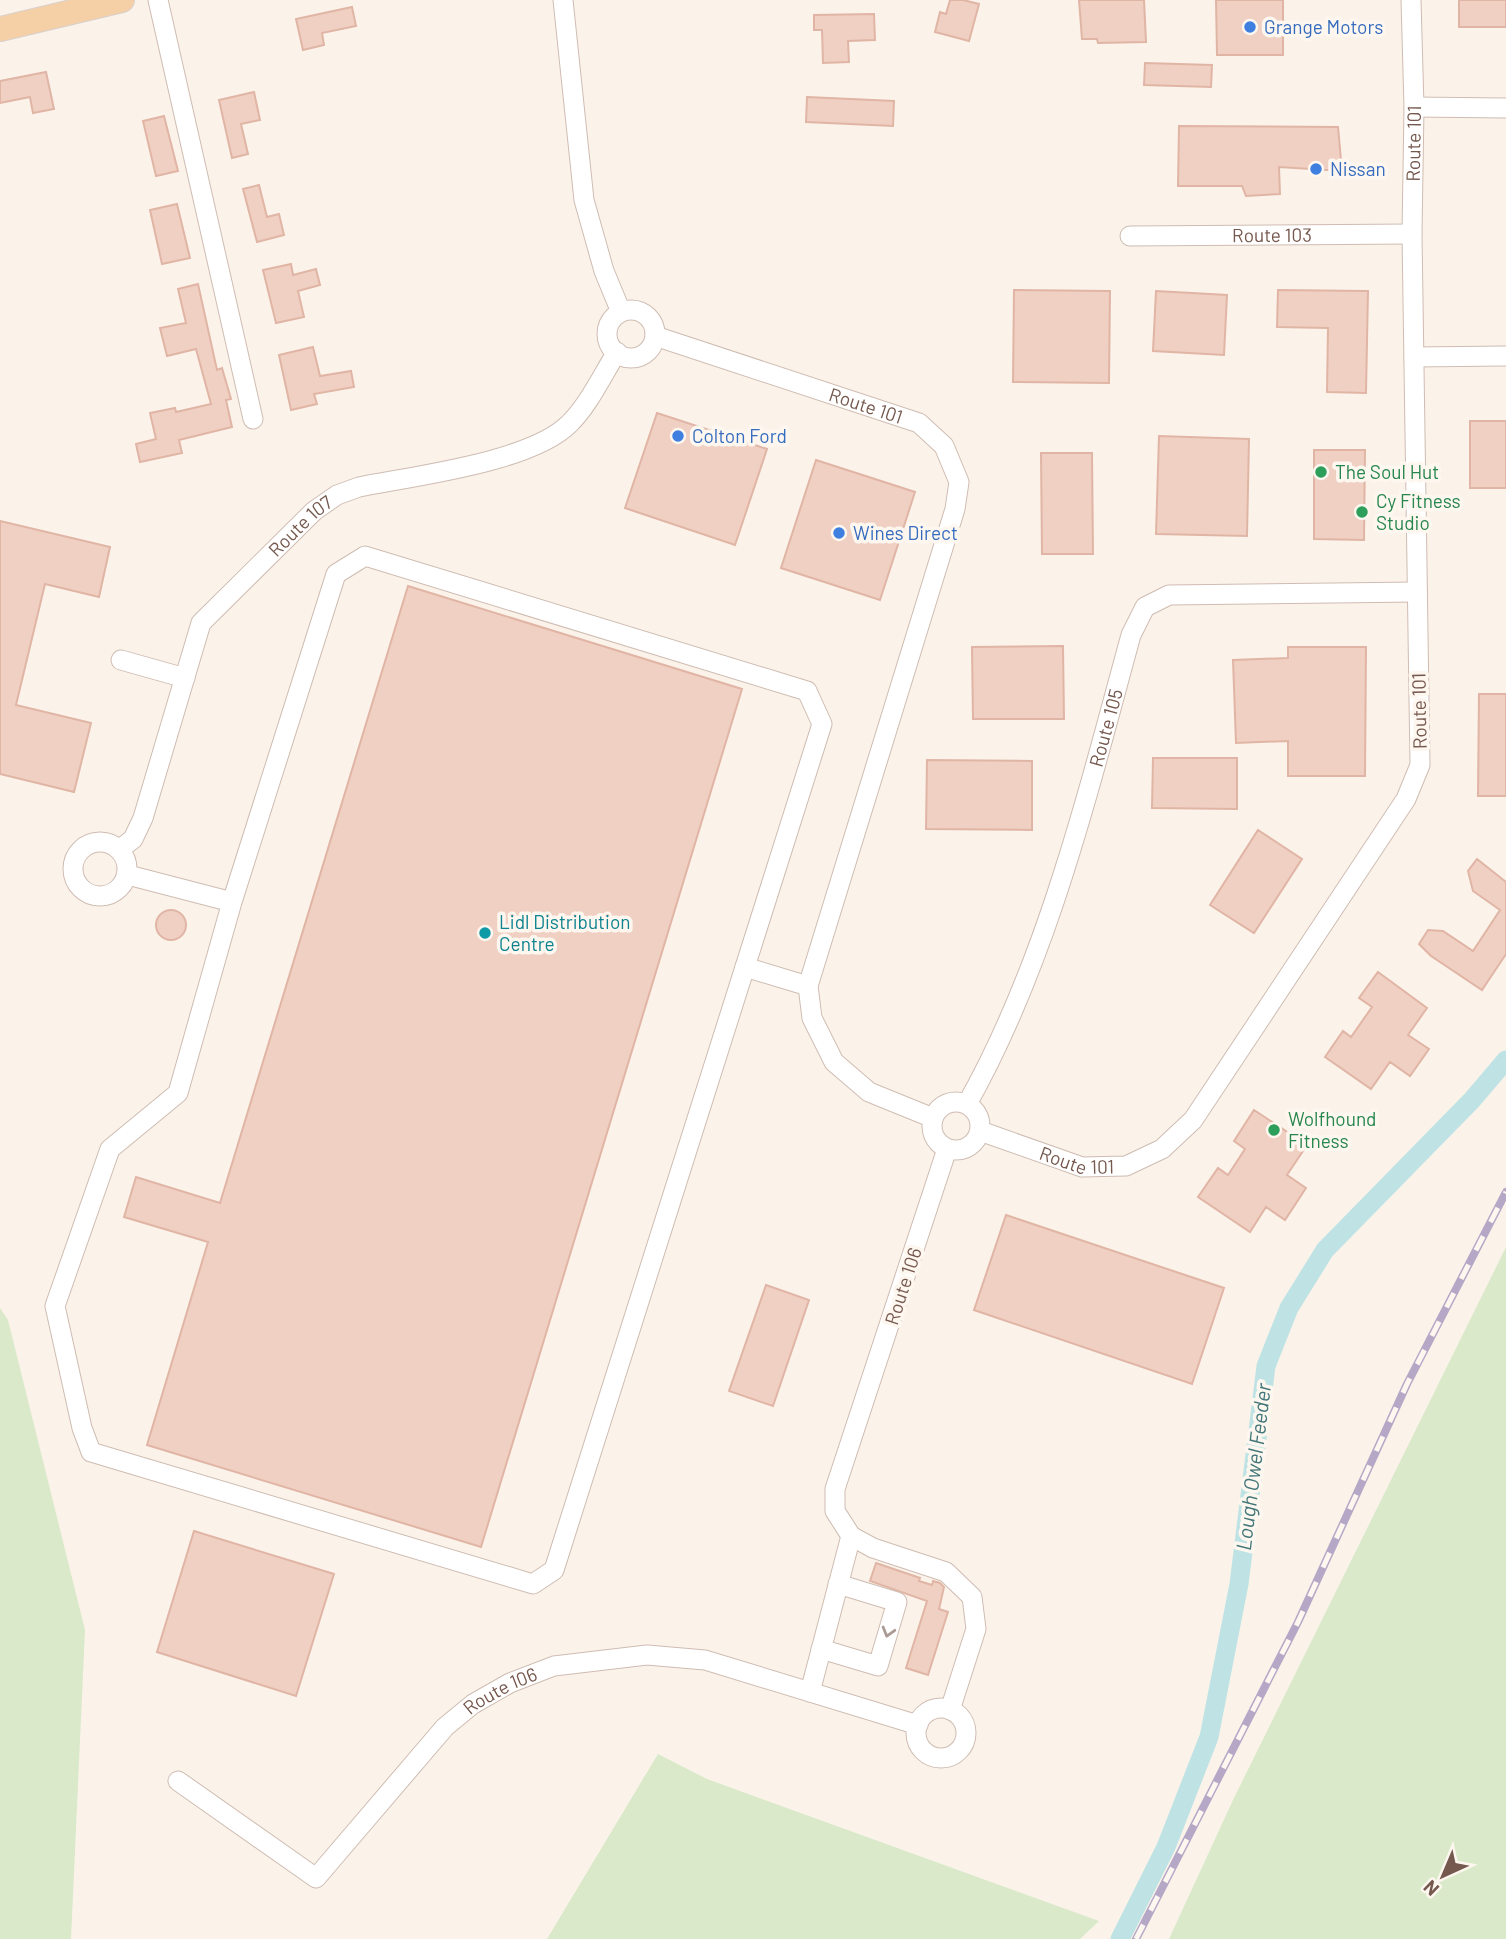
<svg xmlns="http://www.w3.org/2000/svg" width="1506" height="1939" viewBox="0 0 1506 1939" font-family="Barlow,sans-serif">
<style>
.green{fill:#d9e9c9}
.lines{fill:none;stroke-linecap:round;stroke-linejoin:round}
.canal{stroke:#bfe3e4;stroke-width:19}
.building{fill:#efd0c3;stroke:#e1b5a5;stroke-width:2}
.minor-casing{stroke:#cfbcb2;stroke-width:21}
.major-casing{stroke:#d8d0cd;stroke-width:26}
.minor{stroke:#fff;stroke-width:19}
.major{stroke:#f5d0a7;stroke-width:24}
.rail-casing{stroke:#b5a8c6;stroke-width:8}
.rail{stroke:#fef7f0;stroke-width:5;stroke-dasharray:16;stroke-linecap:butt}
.oneway{stroke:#ac9b95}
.shop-dot{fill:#3f7fe0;stroke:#fef7f0;stroke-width:2.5}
.leisure-dot{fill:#2e9e5b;stroke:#fef7f0;stroke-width:2.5}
.culture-dot{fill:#0f9aa8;stroke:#fef7f0;stroke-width:2.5}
.labels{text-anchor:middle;stroke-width:7;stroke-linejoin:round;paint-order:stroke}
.shop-label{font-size:19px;fill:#366cbe;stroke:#fef7f0;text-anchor:start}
.street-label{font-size:19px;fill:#75584e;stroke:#fef7f0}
.leisure-label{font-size:19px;fill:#27864d;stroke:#fef7f0;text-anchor:start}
.culture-label{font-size:19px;fill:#0d838f;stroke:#fef7f0;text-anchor:start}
.water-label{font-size:21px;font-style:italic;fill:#427679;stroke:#fef7f0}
</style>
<rect width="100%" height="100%" fill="#fbf3ea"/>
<path class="green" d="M1506,1247V1939H1169L1233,1800Z
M0,1308L8,1320L85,1630L71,1939H0Z
M658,1754L707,1779L1099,1921L1080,1939H547Z"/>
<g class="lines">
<path class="canal" d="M1120,1939L1166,1847L1209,1737L1239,1584L1266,1366L1289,1308L1325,1250L1472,1100L1506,1060"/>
</g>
<path class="building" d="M950,0H963L979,4L969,41L935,32L940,12L946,14Z
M1079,0H1144L1146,42L1098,43L1097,39H1082Z
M1216,0H1283V55H1217Z
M1459,0H1506V27H1459Z
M352,7L356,26L322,33L324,45L303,50L296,19Z
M874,14L875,40L848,41L849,62L823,63L822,30H814V15Z
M1145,63L1212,65L1211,87L1144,85Z
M46,72L54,109L33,113L30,97L0,103V81Z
M254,92L260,120L241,124L248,154L232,158L219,100Z
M807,97L894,101L893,126L806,122Z
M164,116L178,171L156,176L143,121Z
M1179,126L1338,127L1342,171L1279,167L1280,194L1246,196L1242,186H1178Z
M259,185L267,217L279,214L284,235L257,242L243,189Z
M177,204L190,258L162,264L150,210Z
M291,264L293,275L316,269L320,285L298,291L304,317L276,323L263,270Z
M198,284L217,370L222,368L231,399L226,400L232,427L179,440L182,453L140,462L136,444L156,439L150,413L175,408L176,412L211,404L196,349L167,356L160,328L186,323L178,289Z
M1014,290L1110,291L1109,383L1013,382Z
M1278,290L1368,291L1366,393L1327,392L1328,328L1277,327Z
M1156,291L1227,295L1224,355L1153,351Z
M313,347L320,376L351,371L354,387L314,394L317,404L291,410L279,355Z
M657,413L767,449L735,545L625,508Z
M1470,421H1506V488H1470Z
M1159,436L1249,439L1247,536L1156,534Z
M1314,450H1365L1364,540L1314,539Z
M1041,453H1092L1093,554H1042Z
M816,460L915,492L880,600L781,568Z
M0,521L110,547L99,597L45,584L16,705L91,723L74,792L0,774Z
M408,586L742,689L481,1547L147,1445L208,1242L124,1217L136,1177L220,1203Z
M1063,646L1064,719H973L972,647Z
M1288,647H1366L1365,776H1288V741L1236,743L1233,660L1288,658Z
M1479,694H1506V796H1478Z
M1153,758H1237V809L1152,808Z
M927,760L1032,761V830L926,829Z
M1258,830L1302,859L1254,933L1210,905Z
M1477,859L1506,882V954L1482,990L1431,956L1419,944L1428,930L1443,931L1473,951L1500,910L1473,891L1468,871Z
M156 925a15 15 0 1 1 30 0a15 15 0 1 1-30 0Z
M1378,972L1427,1008L1408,1035L1429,1049L1410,1076L1390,1062L1371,1089L1325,1057L1343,1031L1351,1037L1372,1007L1359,998Z
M1254,1110L1307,1145L1287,1175L1306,1188L1285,1220L1266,1207L1250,1232L1198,1197L1218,1168L1228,1175L1245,1149L1234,1141Z
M1006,1215L1224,1288L1192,1384L974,1310Z
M766,1285L809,1300L773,1406L729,1391Z
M194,1531L334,1574L296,1696L157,1652Z
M876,1563L920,1578L919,1581L932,1585L933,1581L940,1583L944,1587L939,1609L948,1612L928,1675L906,1668L927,1601L870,1581Z"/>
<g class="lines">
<g class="minor-casing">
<g id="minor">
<path d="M158,0L253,419"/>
<path d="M563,0L584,200L604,271L621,312"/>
<path d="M1414,107L1506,108"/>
<path id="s1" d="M1130,236L1412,234"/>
<circle cx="631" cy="334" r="24"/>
<path id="s2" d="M655,336L919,423L944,446L959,482L955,509L808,986L812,1018L834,1062L869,1092L933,1118"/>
<path d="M1414,357L1506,356"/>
<path d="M121,660L185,678"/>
<circle cx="100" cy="869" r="27"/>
<path id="s3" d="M120,849L133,839L143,818L201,623L314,511L337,495L359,487C414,476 531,462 569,424C588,406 603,374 617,352"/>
<path d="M128,875L232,902L336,574L365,556L807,691L822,724L554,1570L533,1584L91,1452L82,1428L55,1306L110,1149L178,1093L232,902"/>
<path d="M745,967L808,986"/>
<circle cx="956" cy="1126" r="24"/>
<path id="s4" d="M967,1104C1047,962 1088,792 1131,635L1145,607L1169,595L1417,592"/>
<path id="s5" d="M980,1131L1082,1167L1126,1166L1162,1149L1193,1120L1406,799L1420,765L1412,234L1414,107L1411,0"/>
<path d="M947,1149L835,1489V1511L851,1536L873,1548L946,1572L972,1597L976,1629L950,1710"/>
<path d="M821,1649L878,1666L897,1602L838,1584"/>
<path d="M810,1692L851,1536"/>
<circle cx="941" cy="1733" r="25"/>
<path id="s6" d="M178,1781L316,1878L445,1727L473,1704L510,1683L554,1666L647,1655L705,1660L918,1725"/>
</g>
</g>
<g class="major-casing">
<path id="major" d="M0,29L122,0"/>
</g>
<use href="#minor" class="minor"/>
<use href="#major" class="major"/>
<g class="rail-casing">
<path id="rail" d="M1136,1939L1298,1622L1407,1384L1506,1192"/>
</g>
<use href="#rail" class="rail"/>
</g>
<defs><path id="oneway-chevron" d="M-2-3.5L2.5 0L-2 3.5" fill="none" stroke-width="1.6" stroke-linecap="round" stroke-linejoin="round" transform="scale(1.75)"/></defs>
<use class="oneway" href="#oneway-chevron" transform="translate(888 1632) rotate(106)"/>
<g class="shop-dot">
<circle cx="1250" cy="27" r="7"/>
<circle cx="1316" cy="169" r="7"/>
<circle cx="678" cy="436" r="7"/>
<circle cx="839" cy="533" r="7"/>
</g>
<g class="leisure-dot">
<circle cx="1321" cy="472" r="7"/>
<circle cx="1362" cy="512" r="7"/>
<circle cx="1274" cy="1130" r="7"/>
</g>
<circle class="culture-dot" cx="485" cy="933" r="7"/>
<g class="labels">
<g class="shop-label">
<text x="1264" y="34">Grange Motors</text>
<text x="1330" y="176">Nissan</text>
<text x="692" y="443">Colton Ford</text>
<text x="853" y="540">Wines Direct</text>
</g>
<g class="street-label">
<text dy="7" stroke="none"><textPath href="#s5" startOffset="1278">Route 101</textPath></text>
<text dy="7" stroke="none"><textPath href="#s1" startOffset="142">Route 103</textPath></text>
<text dy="7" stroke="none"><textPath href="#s2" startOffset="222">Route 101</textPath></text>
<text dy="7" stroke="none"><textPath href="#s3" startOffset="382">Route 107</textPath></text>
<text transform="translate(1419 711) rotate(-91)" y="7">Route 101</text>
<text dy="7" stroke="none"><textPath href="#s4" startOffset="402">Route 105</textPath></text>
<text dy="7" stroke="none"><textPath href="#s5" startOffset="102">Route 101</textPath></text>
<text transform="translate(903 1286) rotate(-72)" y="7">Route 106</text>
<text dy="7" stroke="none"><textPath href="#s6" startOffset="434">Route 106</textPath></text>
</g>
<g class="leisure-label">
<text x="1335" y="479">The Soul Hut</text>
<text x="1376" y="508">Cy Fitness<tspan x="1376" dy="22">Studio</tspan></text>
<text x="1288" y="1126">Wolfhound<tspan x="1288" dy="22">Fitness</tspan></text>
</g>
<g class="culture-label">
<text x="499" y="929">Lidl Distribution<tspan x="499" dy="22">Centre</tspan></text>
</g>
<g class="water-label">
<text transform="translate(1254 1467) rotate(-83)" y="7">Lough Owel Feeder</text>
</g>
</g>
<g transform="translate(1443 1876) rotate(224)" stroke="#fef7f0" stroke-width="5" paint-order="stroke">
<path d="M0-5L12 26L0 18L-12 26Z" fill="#75584e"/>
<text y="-10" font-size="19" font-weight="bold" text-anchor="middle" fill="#75584e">N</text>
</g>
</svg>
